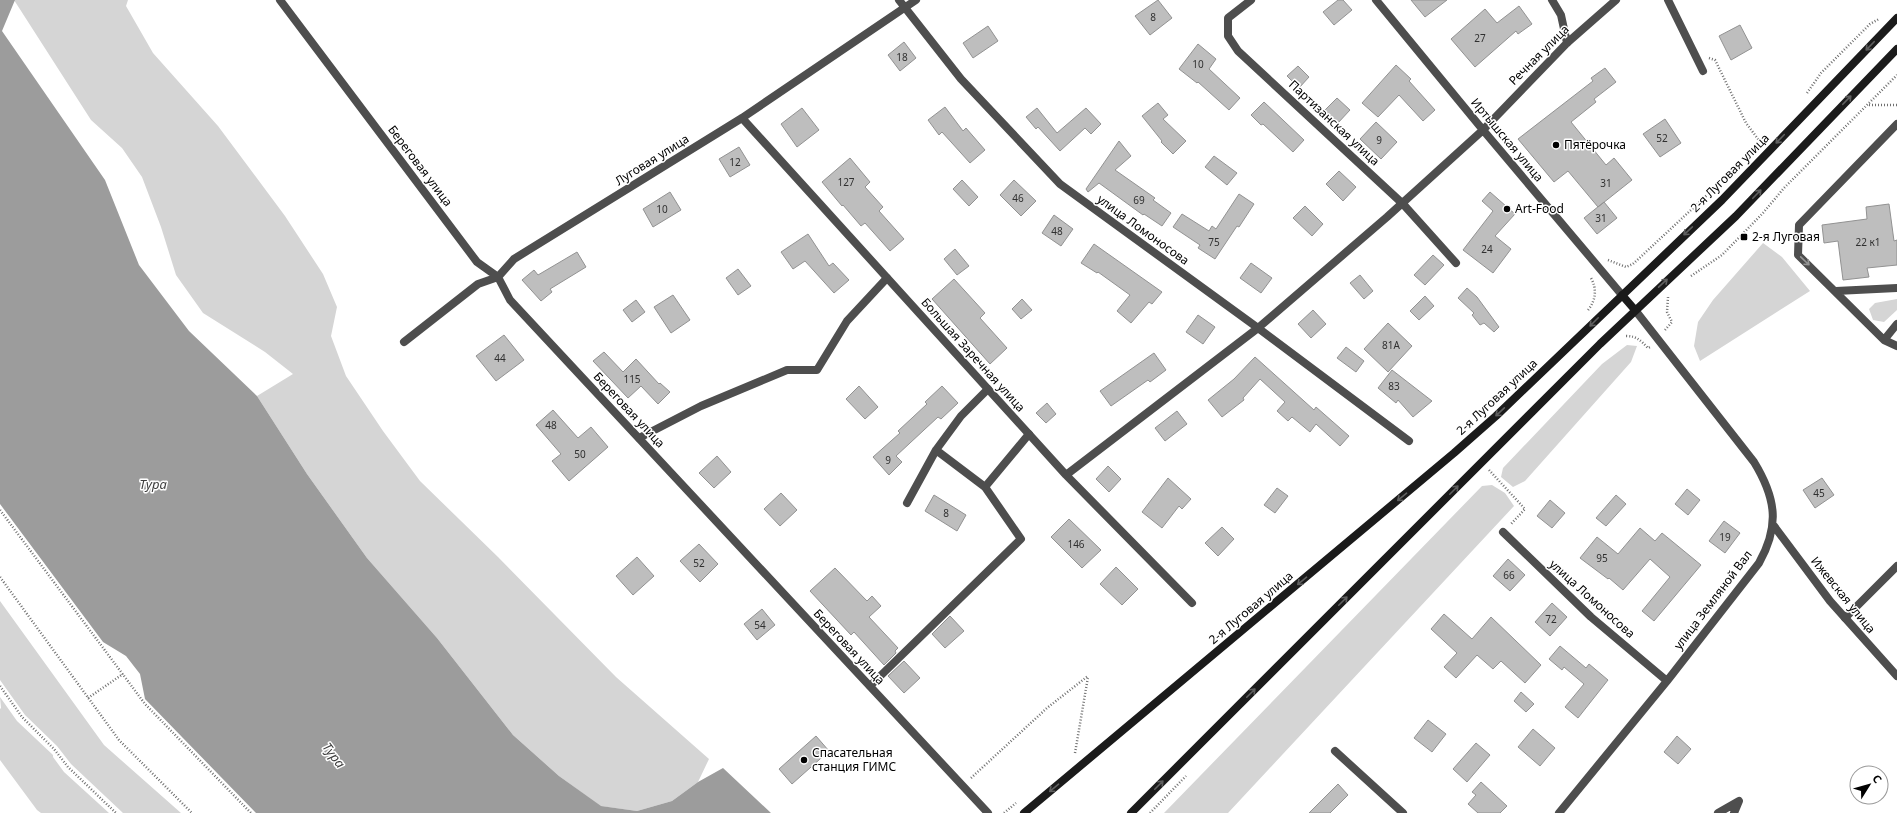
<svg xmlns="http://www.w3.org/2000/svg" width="1897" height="813" viewBox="0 0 1897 813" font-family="'Noto Sans',sans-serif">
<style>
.green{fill:#d5d5d5}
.water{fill:#9c9c9c}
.building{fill:#bebebe;stroke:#929292}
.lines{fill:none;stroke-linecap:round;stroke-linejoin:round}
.path{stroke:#707070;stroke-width:2.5;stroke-dasharray:1 2;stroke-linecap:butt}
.lane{stroke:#4e4e4e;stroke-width:8}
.street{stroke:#4e4e4e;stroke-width:8}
.secondary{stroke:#1b1b1b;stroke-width:8}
.oneway{stroke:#5f5f5f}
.oneway2{stroke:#959595}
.poi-dot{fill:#000;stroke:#fff;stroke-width:1.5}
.labels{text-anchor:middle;stroke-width:3;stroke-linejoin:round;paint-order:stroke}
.number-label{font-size:10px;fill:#303030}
.street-label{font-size:12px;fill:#000;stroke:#fff}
.poi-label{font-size:12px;fill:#000;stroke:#fff;text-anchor:start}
.water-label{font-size:13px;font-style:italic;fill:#3d3d3d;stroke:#fff}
</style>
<rect width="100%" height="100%" fill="#fff"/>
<path class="green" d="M14,0H128L126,6L153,53L218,126L285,216L323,274L337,307L331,336L346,376L383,431L420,481L498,557L616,677L709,759L698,782L672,801L637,811L600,806L559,776L513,735L437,638L367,558L307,474L257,396L293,374L265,352L203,313L176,275L161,227L142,177L122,148L91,120Z
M1763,243L1782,257L1810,291L1700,361L1694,346L1698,322L1713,300Z
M1897,299V310L1884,322L1873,320L1869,309L1875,303Z
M1627,345L1637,346L1631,362L1525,481L1513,487L1501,477L1503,468L1602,364Z
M1492,485L1505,493L1514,506L1228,813H1164L1482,486Z
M0,601L104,745L181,813H123L71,764L57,746L25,715L0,680Z
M0,697L17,721L53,755V757L64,772L109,813H41L37,810L0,760V709L1,708Z"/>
<path class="water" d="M0,0H15L2,31L105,180L139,265L189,331L257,396L307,474L367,558L437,638L513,735L559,776L601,806L637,811L672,801L698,782L723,768L771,813H256L145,699L140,674L126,656L103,642L0,504Z"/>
<path class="building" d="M1158,0L1172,18L1150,35L1135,16Z
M1338,0H1343L1352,10L1334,25L1323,12Z
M1411,0H1447L1425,17Z
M1519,6L1532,24L1518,34L1516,31L1475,67L1451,39L1485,9L1497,23Z
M1740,25L1752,48L1731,60L1719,36Z
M988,26L998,41L973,58L963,43Z
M904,42L916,58L900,71L888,55Z
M1198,44L1216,59L1209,69L1240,98L1229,110L1198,82L1197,83L1179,69Z
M1396,65L1411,79L1409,81L1435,110L1423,121L1399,95L1378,117L1362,103Z
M1298,66L1309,77L1299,88L1287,76Z
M1605,68L1616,82L1594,99L1596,102L1571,122L1606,165L1614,158L1632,180L1598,207L1568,171L1554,182L1518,139L1593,81L1591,78Z
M1337,98L1350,110L1337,124L1324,111Z
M1264,102L1304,140L1293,152L1263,124L1261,125L1251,115Z
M1158,103L1168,115L1163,119L1186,141L1173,154L1161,142L1162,141L1142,116Z
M945,107L963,131L966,128L985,150L970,163L942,132L939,135L928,120Z
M802,108L819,130L797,147L781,124Z
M1037,108L1057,133L1086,108L1101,124L1091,134L1085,128L1060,151L1038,127L1036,129L1026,117Z
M1665,119L1681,143L1660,157L1643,134Z
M1376,122L1397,142L1381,159L1360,139Z
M1119,141L1131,156L1115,170L1155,198L1153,200L1171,213L1162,226L1144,214L1143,215L1099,183L1088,192L1086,189Z
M739,147L750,165L730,177L719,159Z
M1214,156L1237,173L1227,185L1205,167Z
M850,158L870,182L865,187L883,207L879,211L904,239L890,251L865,223L861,226L843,205L842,206L822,182Z
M1339,171L1356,187L1343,201L1326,184Z
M962,180L978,197L969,206L953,189Z
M1014,180L1036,201L1021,216L1000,195Z
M670,192L681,210L653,227L643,209Z
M1490,192L1515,214L1495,236L1511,249L1493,273L1463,250L1493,211L1482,201Z
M1239,194L1254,204L1239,227L1237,226L1215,259L1198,248L1200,245L1173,227L1182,214L1209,231L1212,226L1216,229Z
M1604,202L1617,218L1597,234L1584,218Z
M1889,204L1894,241L1897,240V265L1867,268L1869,277L1843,280L1838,241L1824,243L1822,225L1867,219L1866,207Z
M1305,206L1323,224L1312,236L1293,218Z
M1054,215L1073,229L1061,246L1042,233Z
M808,234L829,266L833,263L849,280L834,293L805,261L793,269L781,252Z
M1094,244L1162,292L1152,304L1149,302L1131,323L1117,311L1130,295L1098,272L1097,273L1081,263Z
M955,249L969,266L957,275L944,259Z
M577,252L586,267L550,289L552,292L541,301L522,280L534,270L538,275Z
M1433,255L1444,265L1425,285L1414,275Z
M1251,263L1272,278L1261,293L1240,278Z
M738,269L751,286L738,295L726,278Z
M1360,275L1373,291L1364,299L1350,283Z
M954,279L985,313L980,318L1007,348L990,364L932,299Z
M1467,288L1477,297L1499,327L1494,332L1484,323L1480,325L1472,315L1474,313L1458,298Z
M673,295L690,320L671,333L654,307Z
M1425,296L1434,306L1419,320L1410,311Z
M1022,299L1032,310L1021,319L1012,309Z
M636,300L645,312L632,322L623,310Z
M1313,310L1326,324L1311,338L1298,324Z
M1198,315L1215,327L1203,344L1186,332Z
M1388,323L1412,346L1388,372L1364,349Z
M504,335L524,360L496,381L476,356Z
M1346,347L1364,361L1356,372L1337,358Z
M604,352L623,372L636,359L659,384L660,383L670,392L658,404L641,386L628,398L593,361Z
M1154,353L1166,370L1150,382L1148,380L1111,406L1100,391Z
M1255,357L1314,410L1316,407L1349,436L1340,446L1316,424L1310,432L1292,417L1288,421L1277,411L1285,402L1260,379L1243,398L1244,400L1222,417L1208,400L1234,379Z
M1392,370L1432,401L1413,417L1398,400L1396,403L1378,388Z
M859,386L878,407L865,419L846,399Z
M942,386L958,403L941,419L938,417L896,456L902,462L889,475L873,457L900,433L898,431L927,404L925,402Z
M1047,403L1056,414L1046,423L1036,413Z
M553,410L578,438L591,427L608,447L569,481L552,461L561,454L536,425Z
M1177,411L1187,424L1165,441L1155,428Z
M717,456L731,472L714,488L699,473Z
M1108,466L1121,479L1109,492L1096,479Z
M1168,478L1191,499L1182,509L1179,506L1162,528L1142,512Z
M1822,478L1834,495L1815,508L1803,490Z
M1277,488L1288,496L1275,513L1264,505Z
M1687,489L1700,500L1688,515L1675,504Z
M781,493L797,510L780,526L764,509Z
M934,495L966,515L957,531L925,511Z
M1616,495L1626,504L1606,526L1596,518Z
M1550,500L1565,513L1552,528L1537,516Z
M1069,519L1101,550L1082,568L1051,537Z
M1724,521L1740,533L1725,553L1709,541Z
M1222,527L1234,539L1218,556L1205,543Z
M1640,528L1655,541L1662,533L1701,565L1654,621L1642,611L1670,577L1650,559L1623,590L1609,578L1608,579L1580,558L1597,537L1618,554Z
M699,544L718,564L700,582L680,561Z
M637,557L654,576L633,595L616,576Z
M1508,559L1525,575L1510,591L1493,576Z
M1116,567L1138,589L1122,605L1100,584Z
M835,568L867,601L872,596L881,606L869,617L898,648L895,651L896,653L884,665L854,632L851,635L810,591Z
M1552,603L1567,617L1550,636L1535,622Z
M762,609L775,625L757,640L744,624Z
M1444,614L1472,639L1491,617L1541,665L1525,683L1501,661L1493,669L1477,655L1456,678L1444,667L1457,653L1431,629Z
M950,616L964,631L945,648L932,634Z
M1560,646L1586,668L1589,664L1608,680L1578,718L1565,707L1584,684L1564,667L1562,670L1549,659Z
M904,661L920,678L904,693L888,676Z
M1521,692L1534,704L1526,712L1514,701Z
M1428,720L1446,734L1432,752L1414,738Z
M1533,729L1555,748L1540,766L1518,747Z
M816,736L829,751L792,784L779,769Z
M1677,736L1691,749L1678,764L1664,752Z
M1476,743L1490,755L1467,782L1453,769Z
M1481,782L1507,806L1500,813H1478L1468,804L1476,795L1472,792Z
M1338,784L1348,795L1330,813H1309Z"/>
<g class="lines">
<path class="path" d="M1709,58L1715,60L1746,123L1761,143
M1807,93L1821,73L1870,24L1879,19
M1869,105H1897
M1608,260L1626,267L1633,264L1721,182
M1691,276L1722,255L1763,213L1784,188L1897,75
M1588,310C1596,300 1597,289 1591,278
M1665,330L1672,322L1667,312L1668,297
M1626,336C1637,336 1641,341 1648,348L1650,347
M1489,470L1525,509L1510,525
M0,510L145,704L251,813
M0,577L119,740L192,813
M0,686L22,717L54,749L68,767L116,813
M88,698L123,674
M1075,753L1088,677
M971,778L1047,708L1088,676
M1004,813L1016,803
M1150,813L1186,776"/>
<path class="lane" d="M1897,124L1799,225L1798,255L1884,340L1897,346
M1836,291L1897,288
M1884,340L1897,324
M639,438L701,406L787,370H817L847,321L887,278
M985,487L1029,434
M907,503L936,450L961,416L988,389
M1845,618L1897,566
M870,686L1021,539L985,487L936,450
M1335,751L1403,813
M1718,813L1739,801L1734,813"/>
<path class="street" d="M280,0L477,262L498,277L510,300L988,813
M899,0L961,79L1060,184L1258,328L1409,441
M1251,0L1228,18V36L1238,51L1403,204L1456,263
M1376,0L1483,130L1622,295
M1552,0L1561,15L1567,43
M1668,0L1703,71
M742,118L1066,475L1192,603
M404,342L478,284L498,277L514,259L742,118L916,0
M1066,475L1258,328L1387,217L1483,130L1567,43L1616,0
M1774,526L1830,601L1897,676
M1503,532L1591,617L1667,681
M1559,813L1667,681L1759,563C1780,526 1776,498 1754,462L1635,310"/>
<path class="secondary" d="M1622,295L1635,310
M1024,813L1454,453L1496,416L1722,200L1897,18
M1131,813L1600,344L1736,216L1897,49"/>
</g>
<defs><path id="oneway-shaft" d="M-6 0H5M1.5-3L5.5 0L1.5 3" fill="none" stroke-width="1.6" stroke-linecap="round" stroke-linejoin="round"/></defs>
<g class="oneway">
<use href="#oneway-shaft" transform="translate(1870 46) rotate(134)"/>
<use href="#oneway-shaft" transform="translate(1847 100) rotate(-46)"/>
<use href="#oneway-shaft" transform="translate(1780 139) rotate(134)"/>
<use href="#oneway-shaft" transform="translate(1757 194) rotate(-46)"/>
<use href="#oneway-shaft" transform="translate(1688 231) rotate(137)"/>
<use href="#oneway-shaft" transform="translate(1663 283) rotate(-43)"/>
<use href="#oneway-shaft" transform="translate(1594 322) rotate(135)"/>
<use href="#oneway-shaft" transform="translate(1500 412) rotate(137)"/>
<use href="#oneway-shaft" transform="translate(1454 490) rotate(-45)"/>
<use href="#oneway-shaft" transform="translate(1402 497) rotate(140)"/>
<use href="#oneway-shaft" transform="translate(1302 581) rotate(140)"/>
<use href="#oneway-shaft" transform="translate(1343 601) rotate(-45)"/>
<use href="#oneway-shaft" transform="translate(1251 693) rotate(-45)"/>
<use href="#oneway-shaft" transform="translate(1159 785) rotate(-45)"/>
<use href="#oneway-shaft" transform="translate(1054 788) rotate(140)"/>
</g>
<use class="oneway2" href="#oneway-shaft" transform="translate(1805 261) rotate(44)"/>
<g class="poi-dot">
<circle cx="1556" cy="145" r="4"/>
<circle cx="1507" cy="209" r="4"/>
<rect x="1740" y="233" width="8" height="8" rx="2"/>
<circle cx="804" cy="760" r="4"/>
</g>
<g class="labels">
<g class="number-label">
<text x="1153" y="21">8</text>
<text x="1480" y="42">27</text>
<text x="902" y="61">18</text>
<text x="1198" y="68">10</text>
<text x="1662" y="142">52</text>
<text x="1379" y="144">9</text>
<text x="735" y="166">12</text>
<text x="846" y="186">127</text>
<text x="1606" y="187">31</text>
<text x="1018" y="202">46</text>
<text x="1139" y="204">69</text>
<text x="662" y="213">10</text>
<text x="1601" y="222">31</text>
<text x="1057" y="235">48</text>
<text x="1214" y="246">75</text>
<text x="1868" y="246">22 к1</text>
<text x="1487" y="253">24</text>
<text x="1391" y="349">81А</text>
<text x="500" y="362">44</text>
<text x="632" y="383">115</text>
<text x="1394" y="390">83</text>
<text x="551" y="429">48</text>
<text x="580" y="458">50</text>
<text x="888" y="464">9</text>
<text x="1819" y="497">45</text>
<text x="946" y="517">8</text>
<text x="1725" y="541">19</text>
<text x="1076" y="548">146</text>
<text x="1602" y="562">95</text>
<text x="699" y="567">52</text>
<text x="1509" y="579">66</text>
<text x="1551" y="623">72</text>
<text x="760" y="629">54</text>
</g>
<g class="street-label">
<text transform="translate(1539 55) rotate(-45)" y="4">Речная улица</text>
<text transform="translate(1334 123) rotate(43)" y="4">Партизанская улица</text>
<text transform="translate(1507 140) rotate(50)" y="4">Иртышская улица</text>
<text transform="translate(652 160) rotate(-32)" y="4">Луговая улица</text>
<text transform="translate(420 166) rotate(53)" y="4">Береговая улица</text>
<text transform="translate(1730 173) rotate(-45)" y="4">2-я Луговая улица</text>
<text transform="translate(1143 230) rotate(36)" y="4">улица Ломоносова</text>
<text transform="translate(973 355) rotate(48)" y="4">Большая Заречная улица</text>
<text transform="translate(1497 397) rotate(-43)" y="4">2-я Луговая улица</text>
<text transform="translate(629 410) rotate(47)" y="4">Береговая улица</text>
<text transform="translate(1843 595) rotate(51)" y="4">Ижевская улица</text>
<text transform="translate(1592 599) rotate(42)" y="4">улица Ломоносова</text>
<text transform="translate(1713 600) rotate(-53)" y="4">улица Земляной Вал</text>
<text transform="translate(1251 608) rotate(-40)" y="4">2-я Луговая улица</text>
<text transform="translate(849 647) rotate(47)" y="4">Береговая улица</text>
</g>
<g class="poi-label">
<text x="1564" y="149">Пятёрочка</text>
<text x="1515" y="213">Art-Food</text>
<text x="1752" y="241">2-я Луговая</text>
<text x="812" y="757">Спасательная<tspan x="812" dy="14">станция ГИМС</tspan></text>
</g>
<g class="water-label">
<text x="153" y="489">Тура</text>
<text transform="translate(334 755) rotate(53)" y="5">Тура</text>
</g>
</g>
<g transform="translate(1869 785) rotate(53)"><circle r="19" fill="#ffffff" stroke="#999999"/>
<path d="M0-3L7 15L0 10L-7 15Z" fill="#000000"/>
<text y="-6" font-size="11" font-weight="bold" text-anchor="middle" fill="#000000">С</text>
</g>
</svg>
